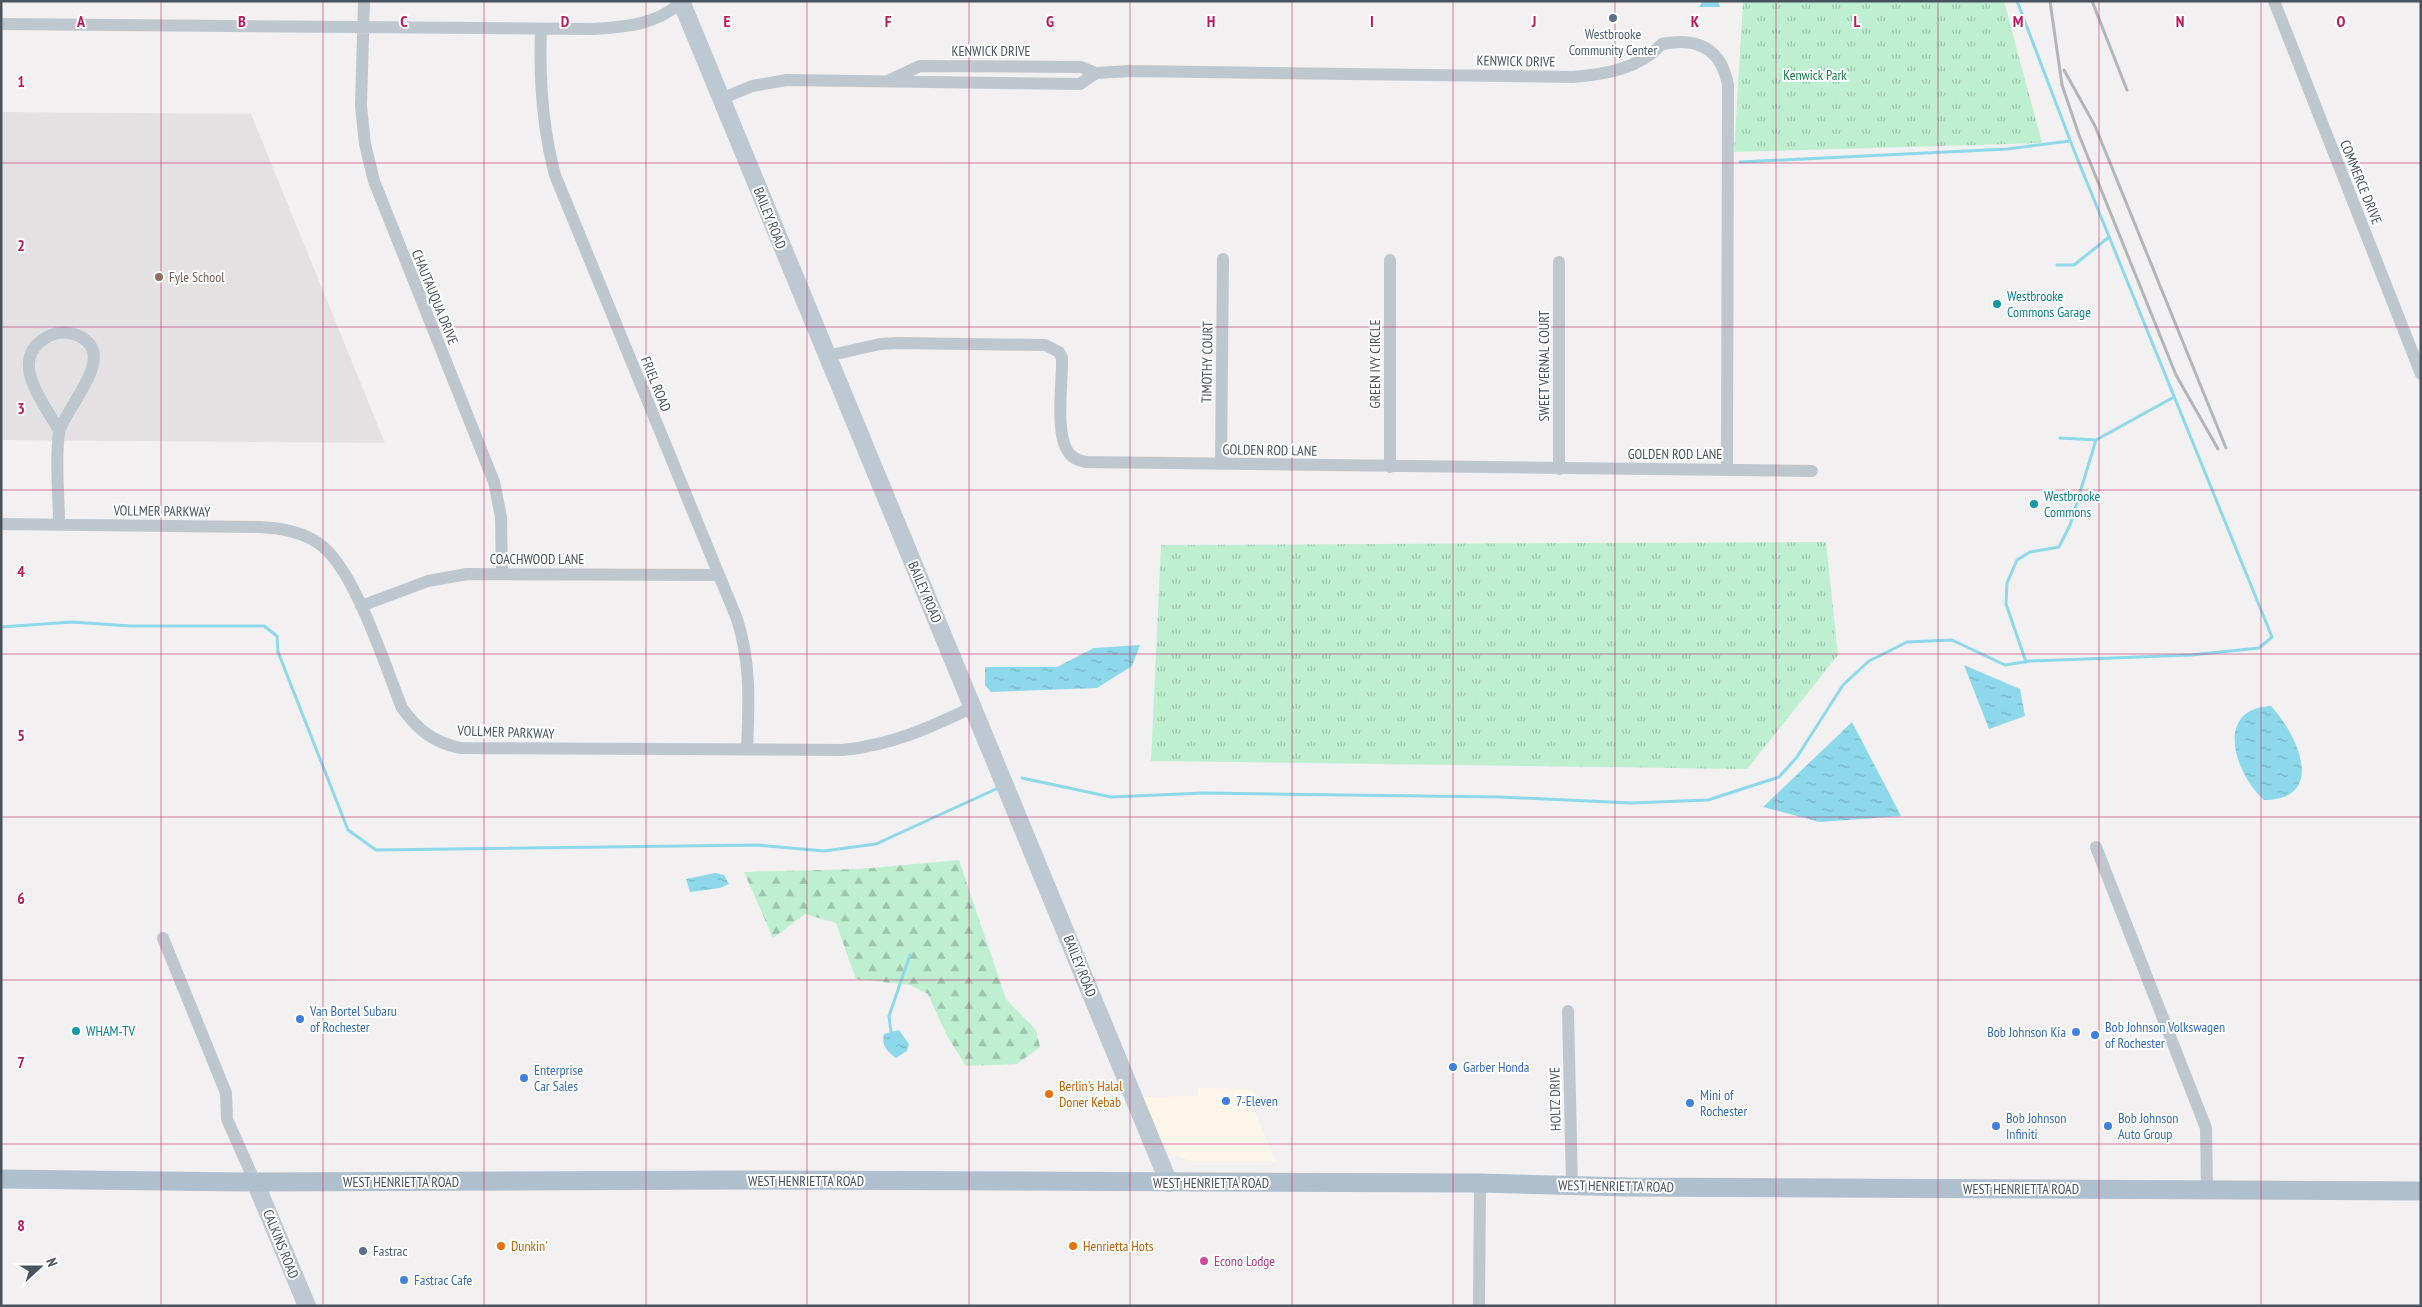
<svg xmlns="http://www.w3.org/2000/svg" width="2422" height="1307" viewBox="0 0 2422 1307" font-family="'PT Sans Narrow',sans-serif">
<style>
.commercial{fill:#fcf6ea}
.education{fill:#e3e1e2}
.forest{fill:url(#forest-firs)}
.park{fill:url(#park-tufts)}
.water{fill:url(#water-ripples)}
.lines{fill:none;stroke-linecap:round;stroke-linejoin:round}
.stream{stroke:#8dd9eb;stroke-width:3}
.street{stroke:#bec7ce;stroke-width:12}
.secondary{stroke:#bec8d3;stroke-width:18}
.primary{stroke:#b0bfce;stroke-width:19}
.rail{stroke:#b2b5ba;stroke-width:3}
.grid{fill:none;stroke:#c2185b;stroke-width:1;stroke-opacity:0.55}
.service-dot{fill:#5c6f8a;stroke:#fff;stroke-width:2}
.education-dot{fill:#8d6e63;stroke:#fff;stroke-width:2}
.culture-dot{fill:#0f9aa8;stroke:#fff;stroke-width:2}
.shop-dot{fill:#3f7fe0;stroke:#fff;stroke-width:2}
.food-dot{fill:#e8710a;stroke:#fff;stroke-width:2}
.hotel-dot{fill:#d1479c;stroke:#fff;stroke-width:2}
.labels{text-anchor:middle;stroke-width:4;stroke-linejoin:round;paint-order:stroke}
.service-label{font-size:14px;fill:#4e5e75;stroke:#fff}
.street-label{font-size:14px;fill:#48535d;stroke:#fff}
.park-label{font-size:14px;fill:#187e4a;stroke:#fff}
.education-label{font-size:14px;fill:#785e54;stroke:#fff;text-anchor:start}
.culture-label{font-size:14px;fill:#0d838f;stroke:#fff;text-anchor:start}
.shop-label{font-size:14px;fill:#366cbe;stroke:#fff;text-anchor:start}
.food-label{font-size:14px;fill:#c56008;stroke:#fff;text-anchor:start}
.hotel-label{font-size:14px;fill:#b23c85;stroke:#fff;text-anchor:start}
.grid-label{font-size:16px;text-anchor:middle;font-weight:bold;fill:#c2185b;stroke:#fff;stroke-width:4;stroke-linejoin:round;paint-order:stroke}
</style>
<defs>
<pattern id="forest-firs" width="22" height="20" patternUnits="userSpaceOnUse" patternTransform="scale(1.25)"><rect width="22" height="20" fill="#bfefd1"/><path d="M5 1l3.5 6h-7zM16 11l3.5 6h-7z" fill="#9dc4ad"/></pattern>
<pattern id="park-tufts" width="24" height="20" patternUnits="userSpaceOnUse" patternTransform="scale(1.25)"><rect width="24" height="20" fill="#bfefd1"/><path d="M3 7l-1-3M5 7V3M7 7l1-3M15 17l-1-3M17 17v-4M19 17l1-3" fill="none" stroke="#9dc4ad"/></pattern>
<pattern id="water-ripples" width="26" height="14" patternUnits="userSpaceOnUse" patternTransform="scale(1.25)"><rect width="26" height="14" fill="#8dd9eb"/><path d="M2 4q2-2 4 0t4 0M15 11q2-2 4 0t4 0" fill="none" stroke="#75b3c2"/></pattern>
</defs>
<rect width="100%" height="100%" fill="#f2f0f0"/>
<path class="commercial" d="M1198,1088L1253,1089L1254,1110L1276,1161H1191L1171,1154L1161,1140L1143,1097L1198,1096Z"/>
<path class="education" d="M1,112L251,114L385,443L1,440Z"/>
<path class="forest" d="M959,860L1006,999L1036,1030L1040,1047L1017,1064L966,1066L947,1036L928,994L910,985L856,979L836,923L805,914L773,938L744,872L860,869Z"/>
<path class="park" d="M1743,1H2004L2042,143L1734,152Z
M1826,542L1838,655L1747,769L1151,761L1161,545Z"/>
<path class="water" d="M1702,1H1718L1720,7H1700Z
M1140,645L1132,666L1097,688L991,692L985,685V667H1057L1094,648Z
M1964,665L2020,689L2025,716L1989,729Z
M2271,706C2297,734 2328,799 2264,800C2235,774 2213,709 2271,706Z
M1852,722L1901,816L1820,822L1763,807Z
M715,873L724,875L729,884L720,888L690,892L686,879Z
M899,1030L909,1044L907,1051L896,1058C887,1051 881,1046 884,1034Z"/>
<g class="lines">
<path class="stream" d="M1740,162L2007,149L2070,141
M2057,265H2074L2109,237
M2060,438L2096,440
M1,627L72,622L130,626H264L277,636L278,652L348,830L376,850L757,845L824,851L876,844L996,789
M2026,662L2006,604L2007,583L2017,560L2030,552L2059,547L2070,525L2096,440L2174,397
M1022,778L1111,797L1204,793L1500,797L1631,803L1708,800L1779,777L1797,757L1843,685L1869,661L1907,642L1952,640L2005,665L2030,661L2191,655L2259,648L2272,637L2075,153L2017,1
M891,1032L889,1016L910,955"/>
<path class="street" d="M364,1L361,106L365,144L374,181L494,482L501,517L502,573
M2274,1L2421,374
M1,24L593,29C625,27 657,25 681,2
M541,29C539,80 542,126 555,175L737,619C751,662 749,705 747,749
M888,81L920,66L1081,67L1096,73L1131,71L1573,77C1607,74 1638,69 1662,44C1697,37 1721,48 1728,85L1727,470
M721,99L752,86L787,80L1080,84L1096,73
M1559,262V469
M827,356L880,344L897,343L1045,345L1059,352L1062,358C1063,381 1053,441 1072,456C1076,460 1081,461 1086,462L1812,471
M59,431C45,403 6,360 47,337C58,331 68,331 79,336C120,356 63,409 59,433C55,458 59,498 59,524
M1221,464L1223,259
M1390,467V260
M1,524L260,527C280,528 301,531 318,543C354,566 385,666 402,708C418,730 433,742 460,748L843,750C892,745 929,728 973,707
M361,606L428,581L467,574L719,575
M2096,847L2206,1128L2207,1190
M163,938L226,1093L227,1119L255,1182
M1568,1011L1572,1186
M1479,1306L1480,1183"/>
<path class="secondary" d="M681,1L1169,1183
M255,1182L307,1306"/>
<path class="primary" d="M1,1179L246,1182L742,1180L1480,1183L1627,1187L2421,1191"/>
<path class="rail" d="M2050,1L2062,85L2079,135L2176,375L2218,449
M2092,1L2127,90
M2064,70L2095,126L2226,448"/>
</g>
<path class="grid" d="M161,1V1306M323,1V1306M484,1V1306M646,1V1306M807,1V1306M969,1V1306M1130,1V1306M1292,1V1306M1453,1V1306M1615,1V1306M1776,1V1306M1938,1V1306M2099,1V1306M2261,1V1306M1,163H2421M1,327H2421M1,490H2421M1,654H2421M1,817H2421M1,980H2421M1,1144H2421"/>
<g class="service-dot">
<circle cx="1613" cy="18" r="5"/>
<circle cx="363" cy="1251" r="5"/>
</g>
<circle class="education-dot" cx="159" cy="277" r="5"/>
<g class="culture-dot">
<circle cx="1997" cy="304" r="5"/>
<circle cx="2034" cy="504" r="5"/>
<circle cx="76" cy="1031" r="5"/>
</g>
<g class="shop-dot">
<circle cx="300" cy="1019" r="5"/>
<circle cx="2076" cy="1032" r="5"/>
<circle cx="2095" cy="1035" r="5"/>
<circle cx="1453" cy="1067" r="5"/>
<circle cx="524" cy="1078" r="5"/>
<circle cx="1226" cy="1101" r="5"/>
<circle cx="1690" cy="1103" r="5"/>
<circle cx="1996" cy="1126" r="5"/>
<circle cx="2108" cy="1126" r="5"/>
<circle cx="404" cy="1280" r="5"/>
</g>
<g class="food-dot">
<circle cx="1049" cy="1094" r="5"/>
<circle cx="501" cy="1246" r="5"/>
<circle cx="1073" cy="1246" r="5"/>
</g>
<circle class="hotel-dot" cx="1204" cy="1261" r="5"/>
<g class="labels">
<g class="service-label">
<text x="1613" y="39">Westbrooke<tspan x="1613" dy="16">Community Center</tspan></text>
<text x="373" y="1256" text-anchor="start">Fastrac</text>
</g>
<g class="street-label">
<text x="991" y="56">KENWICK DRIVE</text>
<text transform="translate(1516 61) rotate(1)" y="5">KENWICK DRIVE</text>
<text transform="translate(2361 182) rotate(68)" y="5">COMMERCE DRIVE</text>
<text transform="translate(770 218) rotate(68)" y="5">BAILEY ROAD</text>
<text transform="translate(435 297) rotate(68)" y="5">CHAUTAUQUA DRIVE</text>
<text transform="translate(1207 362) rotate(-89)" y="5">TIMOTHY COURT</text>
<text transform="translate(1375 364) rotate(-90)" y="5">GREEN IVY CIRCLE</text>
<text transform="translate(1544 366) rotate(-90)" y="5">SWEET VERNAL COURT</text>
<text transform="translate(656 384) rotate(68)" y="5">FRIEL ROAD</text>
<text transform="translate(1270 450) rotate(1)" y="5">GOLDEN ROD LANE</text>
<text x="1675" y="459">GOLDEN ROD LANE</text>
<text transform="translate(162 511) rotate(1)" y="5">VOLLMER PARKWAY</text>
<text x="537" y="564">COACHWOOD LANE</text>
<text transform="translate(925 592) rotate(67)" y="5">BAILEY ROAD</text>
<text transform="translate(506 732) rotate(2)" y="5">VOLLMER PARKWAY</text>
<text transform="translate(1080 966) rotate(68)" y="5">BAILEY ROAD</text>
<text transform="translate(1555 1099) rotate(-91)" y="5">HOLTZ DRIVE</text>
<text x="806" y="1186">WEST HENRIETTA ROAD</text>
<text x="401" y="1187">WEST HENRIETTA ROAD</text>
<text x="1211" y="1188">WEST HENRIETTA ROAD</text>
<text transform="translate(1616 1186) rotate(1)" y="5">WEST HENRIETTA ROAD</text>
<text x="2021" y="1194">WEST HENRIETTA ROAD</text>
<text transform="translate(281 1244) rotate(68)" y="5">CALKINS ROAD</text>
</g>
<g class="park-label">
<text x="1815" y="80">Kenwick Park</text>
</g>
<g class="education-label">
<text x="169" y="282">Fyle School</text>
</g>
<g class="culture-label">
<text x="2007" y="301">Westbrooke<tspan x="2007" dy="16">Commons Garage</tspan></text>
<text x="2044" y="501">Westbrooke<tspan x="2044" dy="16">Commons</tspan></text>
<text x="86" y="1036">WHAM-TV</text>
</g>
<g class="shop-label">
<text x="310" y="1016">Van Bortel Subaru<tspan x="310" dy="16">of Rochester</tspan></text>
<text x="2105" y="1032">Bob Johnson Volkswagen<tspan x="2105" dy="16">of Rochester</tspan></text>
<text x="2066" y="1037" text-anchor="end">Bob Johnson Kia</text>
<text x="1463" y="1072">Garber Honda</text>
<text x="534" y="1075">Enterprise<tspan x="534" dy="16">Car Sales</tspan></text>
<text x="1700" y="1100">Mini of<tspan x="1700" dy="16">Rochester</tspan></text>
<text x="1236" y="1106">7-Eleven</text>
<text x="2006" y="1123">Bob Johnson<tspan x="2006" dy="16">Infiniti</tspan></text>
<text x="2118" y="1123">Bob Johnson<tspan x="2118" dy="16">Auto Group</tspan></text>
<text x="414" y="1285">Fastrac Cafe</text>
</g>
<g class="food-label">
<text x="1059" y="1091">Berlin's Halal<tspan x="1059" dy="16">Doner Kebab</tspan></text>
<text x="511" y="1251">Dunkin'</text>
<text x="1083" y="1251">Henrietta Hots</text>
</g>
<g class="hotel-label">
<text x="1214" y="1266">Econo Lodge</text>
</g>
</g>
<g class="grid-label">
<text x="81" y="27">A</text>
<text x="242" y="27">B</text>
<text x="404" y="27">C</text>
<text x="565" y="27">D</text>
<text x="727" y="27">E</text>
<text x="888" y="27">F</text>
<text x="1050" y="27">G</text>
<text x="1211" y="27">H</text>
<text x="1372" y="27">I</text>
<text x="1534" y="27">J</text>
<text x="1695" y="27">K</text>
<text x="1857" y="27">L</text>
<text x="2018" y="27">M</text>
<text x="2180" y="27">N</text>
<text x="2341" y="27">O</text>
<text x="21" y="87">1</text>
<text x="21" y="251">2</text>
<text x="21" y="414">3</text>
<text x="21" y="577">4</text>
<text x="21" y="741">5</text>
<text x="21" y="904">6</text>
<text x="21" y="1068">7</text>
<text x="21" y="1231">8</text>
</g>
<rect width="2422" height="1307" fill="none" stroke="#48535d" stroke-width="5"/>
<g transform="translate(40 1267) rotate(69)" stroke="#ffffff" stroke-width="4" paint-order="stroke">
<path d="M0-4L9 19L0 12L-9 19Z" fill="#48535d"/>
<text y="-8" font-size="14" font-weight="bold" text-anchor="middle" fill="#48535d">N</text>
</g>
</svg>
